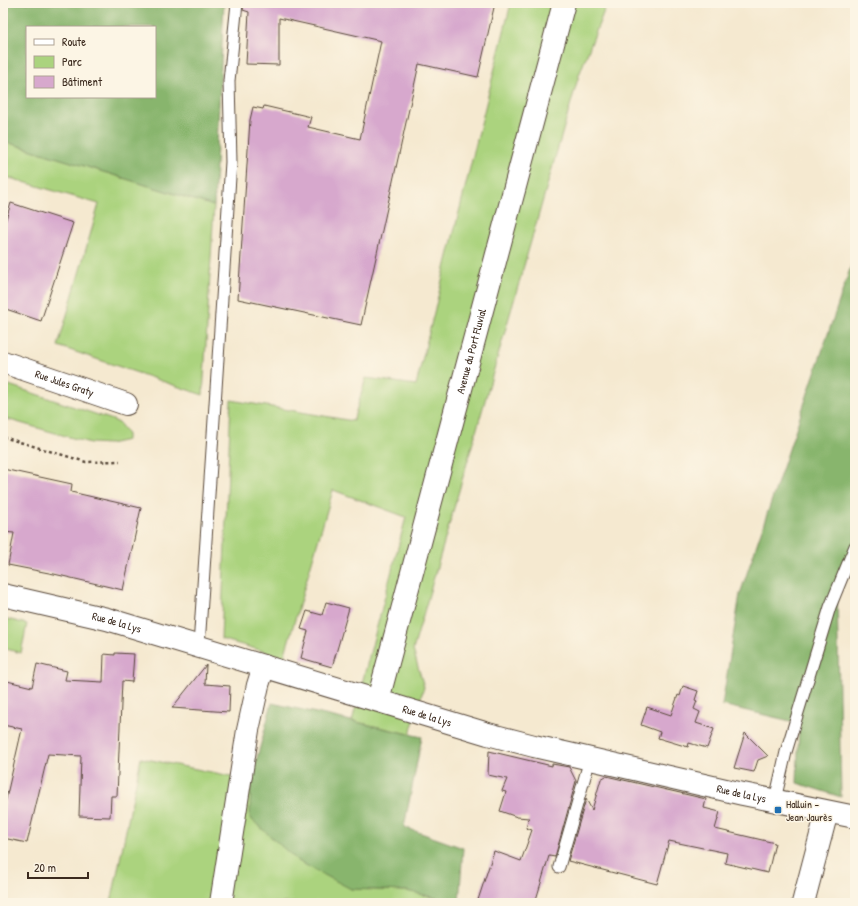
<svg xmlns="http://www.w3.org/2000/svg" width="858" height="906" viewBox="0 0 858 906" font-family="'Patrick Hand',sans-serif">
<style>
.green{fill:#abd37e;stroke:#737e4e}
.forest{fill:#88b56d;stroke:#627046;fill-rule:evenodd}
.building{fill:#d7a8cd}
.lines{fill:none;stroke-linecap:round;stroke-linejoin:round}
.service-casing{stroke:#574739;stroke-width:13}
.minor-casing{stroke:#574739;stroke-width:24}
.secondary-casing{stroke:#574739;stroke-width:24}
.path{stroke:#574739;stroke-width:2.5;stroke-dasharray:3 3;stroke-linecap:butt}
.service{stroke:#fff;stroke-width:11}
.minor{stroke:#fff;stroke-width:22}
.secondary{stroke:#fff;stroke-width:22}
.poi-dot{fill:#1f6fb2;stroke:#fcf5e5;stroke-width:1.5}
.labels{text-anchor:middle;stroke-width:3;stroke-linejoin:round;paint-order:stroke}
.street-label{font-size:11px;fill:#3b2a1e;stroke:#fcf5e5}
.poi-label{font-size:11px;fill:#3b2a1e;stroke:#fcf5e5;text-anchor:start}
</style>
<rect width="100%" height="100%" fill="#fcf5e5"/>
<filter id="ink" filterUnits="userSpaceOnUse"><feTurbulence type="fractalNoise" baseFrequency=".025" numOctaves="2"/><feDisplacementMap in="SourceGraphic" scale="8" xChannelSelector="R" yChannelSelector="G"/><feConvolveMatrix kernelMatrix="1 2 1 2 8 2 1 2 1" color-interpolation-filters="sRGB"/></filter>
<filter id="wash" filterUnits="userSpaceOnUse"><feTurbulence type="fractalNoise" baseFrequency=".012" numOctaves="4" result="noise"/><feDisplacementMap in="SourceGraphic" scale="16" xChannelSelector="R" yChannelSelector="G"/><feGaussianBlur stdDeviation="0.9" result="paint"/><feColorMatrix in="noise" values="0 0 0 0 0 0 0 0 0 0 0 0 0 0 0 0 0 1.4 0 .05"/><feComposite in="paint" operator="in"/></filter>
<g filter="url(#wash)">
<rect width="100%" height="100%" fill="#f5e9d0"/>
<path class="green" d="M511,3H607L579,75L413,650L424,687L410,734L352,721L406,517L333,490L284,657L221,639L231,400L353,421L366,378L416,385Z
M3,141L214,206L203,395L58,346L99,204L3,176Z
M3,383L113,420L119,423L127,433V440L109,444L90,443L3,418Z
M3,618L27,624L21,653L3,648Z
M141,758L251,780L351,889L407,891L458,903H111Z"/>
<path class="forest" d="M3,3H224L214,206L3,141ZM27,27H155V97H27Z
M855,254V560L837,590L841,797L797,783L799,723L722,705L740,594Z
M272,703L422,737L404,827L463,848L459,903L407,891L351,889L298,861L250,818L251,780Z"/>
<g id="blocks">
<path class="building" d="M244,3H495L478,77L419,64L361,325L238,299L250,120L253,107L263,109L264,106L311,117L308,127L360,139L381,41L279,18V65L246,64L249,12L243,10Z
M11,203L73,223L41,321L3,308V229Z
M3,469L72,484L71,492L141,508L123,590L54,574L8,565L14,533L3,532Z
M326,602L349,608L332,667L301,658L308,631L301,629L307,611L322,615Z
M115,653L134,654L132,682L122,681L117,796H111L110,817L79,816L81,756L48,754L27,843L3,838V812L22,729L3,725V680L32,687L37,664L67,671L65,680L103,682L104,654L115,655Z
M206,665L205,684L230,686L229,712L172,708Z
M683,686L698,691L695,700L697,701L694,709L700,712L696,723L714,729L707,748L689,743L688,747L658,738L660,732L641,725L647,707L671,715L678,695L680,696Z
M745,733L768,756L758,760L754,772L734,768Z
M489,751L552,766V764L569,767L576,781L555,857L549,856L535,903H477L494,851L521,861L532,830L526,828L529,818L517,817L500,811L506,792L502,791L507,779L488,775Z
M606,776L706,799L704,808L720,812L715,829L775,843L768,873L725,863L727,853L669,841L657,884L568,861L586,799L592,810L601,779Z"/>
</g>
</g>
<g filter="url(#ink)">
<use href="#blocks" fill-opacity="0" stroke="#574739" stroke-width="1"/>
<g class="lines">
<g class="service-casing">
<path id="service" d="M199,646L231,162L229,81L237,3
M775,800L786,752L830,607L855,546
M559,867L590,759"/>
</g>
<g class="minor-casing">
<g id="minor">
<path id="s1" d="M3,362L126,404"/>
<path id="s2" d="M378,700L564,3"/>
<path d="M221,903L248,730L258,685L264,666"/>
<path d="M803,903L827,812"/>
</g>
</g>
<g class="secondary-casing">
<g id="secondary">
<path id="s3" d="M3,595L107,619L488,734L534,746L743,794L855,817"/>
</g>
</g>
<path class="path" d="M3,437L86,462L120,461"/>
<use href="#service" class="service"/>
<use href="#minor" class="minor"/>
<use href="#secondary" class="secondary"/>
</g>
</g>
<rect class="poi-dot" x="774" y="806" width="8" height="8" rx="2"/>
<g class="labels">
<g class="street-label">
<text dy="4" stroke="none"><textPath href="#s2" startOffset="361">Avenue du Port Fluvial</textPath></text>
<text dy="4" stroke="none"><textPath href="#s1" startOffset="65">Rue Jules Graty</textPath></text>
<text dy="4" stroke="none"><textPath href="#s3" startOffset="117">Rue de la Lys</textPath></text>
<text dy="4" stroke="none"><textPath href="#s3" startOffset="441">Rue de la Lys</textPath></text>
<text dy="4" stroke="none"><textPath href="#s3" startOffset="765">Rue de la Lys</textPath></text>
</g>
<g class="poi-label">
<text x="786" y="808">Halluin –<tspan x="786" dy="13">Jean Jaurès</tspan></text>
</g>
</g>
<rect width="858" height="906" fill="none" stroke="#fcf5e5" stroke-width="16"/>
<rect x="26" y="26" width="130" height="72" fill="#fcf5e5" stroke="#afa495"/>
<rect x="34" y="39" width="20" height="6" fill="#ffffff" stroke="#afa495"/>
<text x="62" y="46" font-size="12" fill="#3b2a1e">Route</text>
<rect x="34" y="56" width="20" height="12" fill="#abd37e" stroke="#afa495"/>
<text x="62" y="66" font-size="12" fill="#3b2a1e">Parc</text>
<rect x="34" y="76" width="20" height="12" fill="#d7a8cd" stroke="#afa495"/>
<text x="62" y="86" font-size="12" fill="#3b2a1e">Bâtiment</text>
<path d="M28 872v6h60v-6" fill="none" stroke="#3b2a1e" stroke-width="2"/>
<text x="34" y="872" font-size="12" fill="#3b2a1e" stroke="#fcf5e5" stroke-width="3" paint-order="stroke">20 m</text>
</svg>
